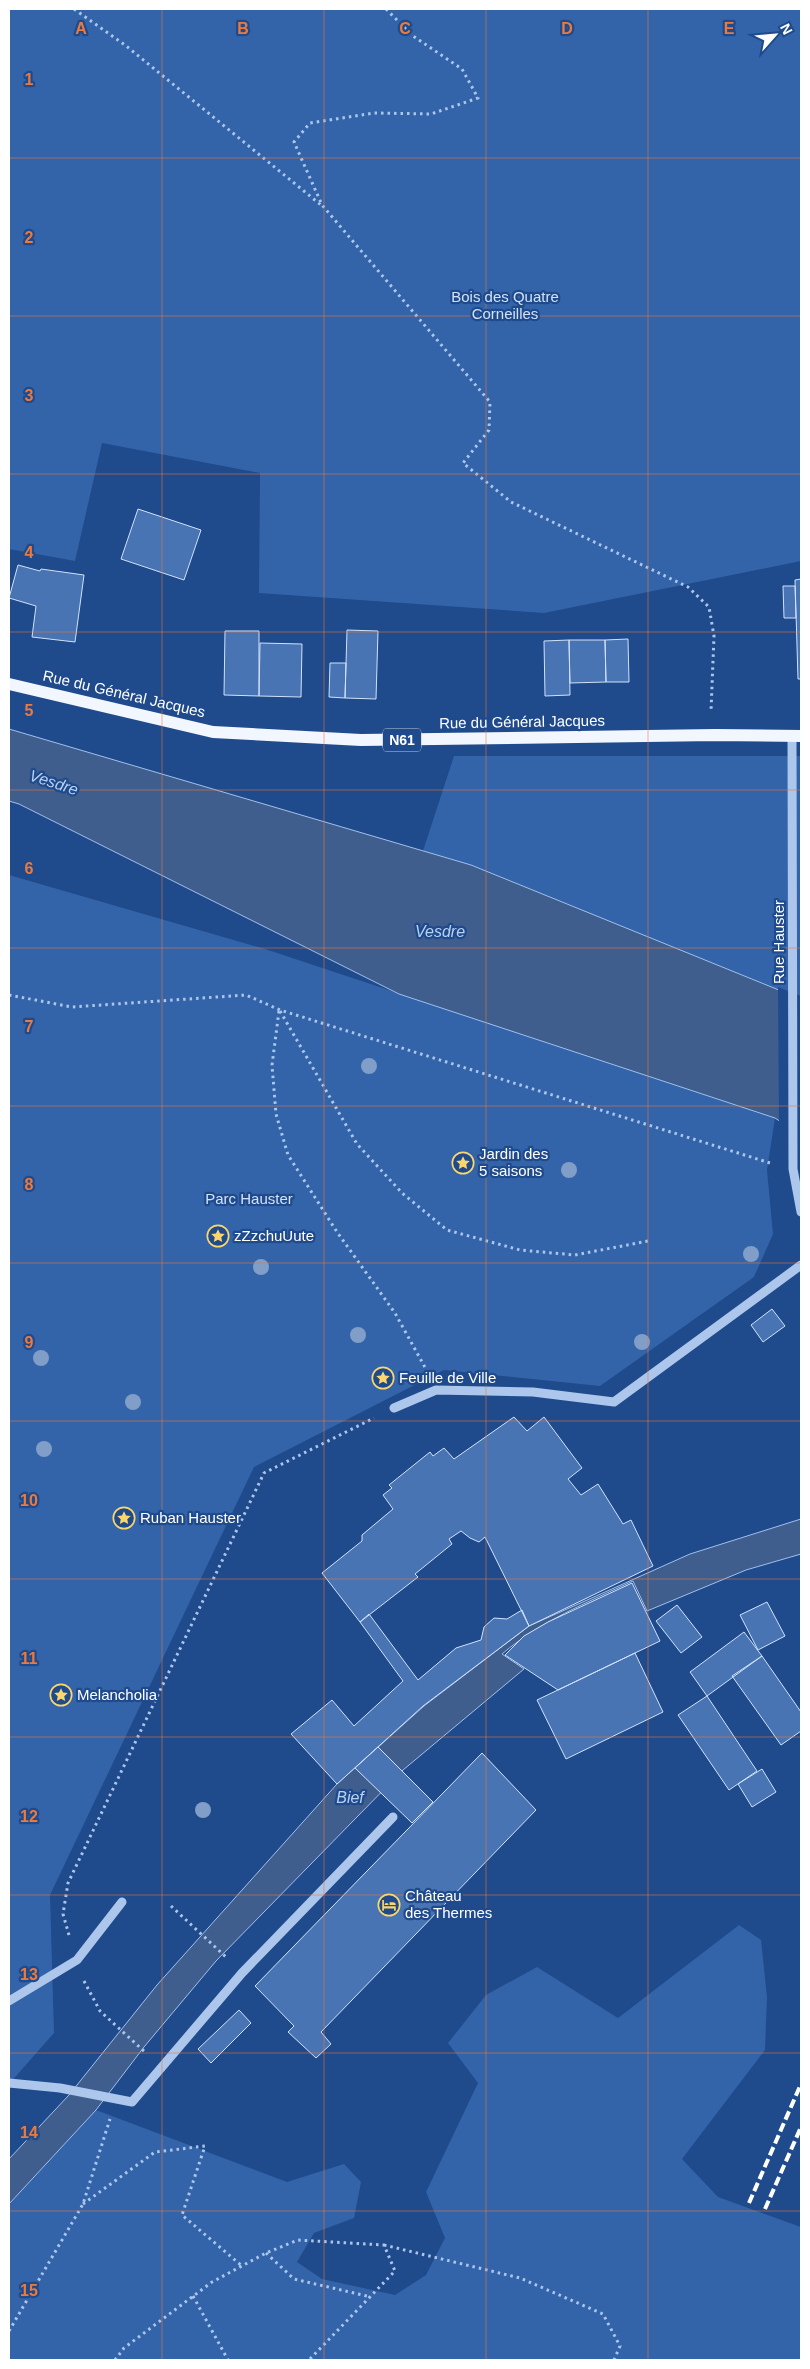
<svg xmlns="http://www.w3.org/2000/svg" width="810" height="2369" viewBox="0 0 810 2369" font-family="Arial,sans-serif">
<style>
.green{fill:#3364a9}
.water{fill:#3f5e8e;stroke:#a0c1ed}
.pier{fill:#1f4a8c}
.building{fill:#4874b3;stroke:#d1e2f9}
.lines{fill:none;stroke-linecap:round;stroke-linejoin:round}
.path{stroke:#acc6ec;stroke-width:3;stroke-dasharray:2.5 4;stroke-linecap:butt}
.minor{stroke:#acc6ec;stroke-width:9}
.major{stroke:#f1f6ff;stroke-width:12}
.rail{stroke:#fff;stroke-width:4;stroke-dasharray:9 4;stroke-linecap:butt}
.tree{fill:#819ec8}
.grid{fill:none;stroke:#ed7a3d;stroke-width:1;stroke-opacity:0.55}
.labels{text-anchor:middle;stroke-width:4.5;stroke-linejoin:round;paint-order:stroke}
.shield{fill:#1f4a8c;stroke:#bcc9dc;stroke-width:1}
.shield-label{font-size:14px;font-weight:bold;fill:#fff}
.park-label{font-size:15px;fill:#d1e2f9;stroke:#1f4a8c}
.street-label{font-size:15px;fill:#fff;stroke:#1f4a8c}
.poi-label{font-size:15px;fill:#fff;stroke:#1f4a8c;text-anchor:start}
.water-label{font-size:16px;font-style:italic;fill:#b8d1f3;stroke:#1f4a8c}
.grid-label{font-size:16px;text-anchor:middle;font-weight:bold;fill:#ed7a3d;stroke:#1f4a8c;stroke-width:4.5;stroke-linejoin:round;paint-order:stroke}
</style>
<rect width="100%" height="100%" fill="#1f4a8c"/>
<path class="green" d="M9,9H801V561L544,613L259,593L260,473L102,443L75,561L9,549Z
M454,756H801V999L471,865L423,851Z
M9,875L265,949L775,1118L767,1170L773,1234L754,1277L600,1386L444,1370L254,1467L50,1895L54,2033L9,2084Z
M739,1925L761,1940L767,1997L765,2050L682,2159L718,2197L801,2227V2360H9V2204L96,2110L287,2182L344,2164L361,2182L354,2218L314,2233L297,2262L322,2279L395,2295L426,2275L445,2238L426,2192L478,2083L448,2043L486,1995L537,1967L618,2018Z"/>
<path class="water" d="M9,729L471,865L801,999V1135L775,1118L399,994L19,804L9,801Z
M801,1519V1554L746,1570L647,1611L633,1581C586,1603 541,1621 502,1654L524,1669L403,1770L216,1961L144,2047L96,2110L9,2204V2159L69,2095L157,1985L337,1784L424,1706L529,1626L690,1554Z"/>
<path class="pier" d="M778,987L801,996V1138L779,1124Z"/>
<path class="building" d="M138,509L201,530L184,580L121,559Z
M18,565L40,571L41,569L84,575L75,642L32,637L36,606L9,598Z
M801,579V679H798L795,580Z
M783,586H795L796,618H784Z
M347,630L378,631L376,699L345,698Z
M225,631H259V696L224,695Z
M628,639L629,682H606L605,640Z
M569,640L570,695L545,696L544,641Z
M569,640H605L606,682L570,683Z
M260,643L302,644L301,697L259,696Z
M330,663H346L345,698L329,697Z
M772,1309L785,1326L763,1342L751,1325Z
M514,1417L527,1431L544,1417L582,1468L568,1479L581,1495L598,1484L623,1524L631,1520L653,1566L529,1626L485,1537L479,1542L470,1538L461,1531L449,1539L452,1544L415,1574L418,1577L360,1622L322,1573L362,1541V1535L393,1509L383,1495L392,1488L389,1485L430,1452L433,1456L444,1448L454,1459Z
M632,1583L660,1641L558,1690L505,1655L524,1636L548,1622Z
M767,1602L785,1636L758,1650L740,1615Z
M677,1605L702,1637L681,1653L656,1621Z
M522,1610L529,1626L423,1706L337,1784L291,1734L332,1700L354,1726L403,1681L360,1622L369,1614L418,1680L456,1648L481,1640L484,1627L494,1618L507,1619Z
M744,1632L762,1656L707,1696L690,1672Z
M635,1653L663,1712L566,1759L537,1700Z
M762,1656L801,1712V1731L781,1745L732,1676Z
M707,1696L757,1771L729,1790L678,1715Z
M378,1747L433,1802L412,1823L355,1768Z
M482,1753L536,1810L321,2032L331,2044L316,2058L288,2032L294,2026L255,1986Z
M762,1769L776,1792L752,1807L738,1784Z
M239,2010L251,2023L211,2063L198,2049Z"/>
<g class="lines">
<path class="path" d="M74,9L125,45L321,205
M386,9L413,36L462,69L478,98L431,114L374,113L310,123L294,142L322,205L490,402L489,430L463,463L511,502L688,587L709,607L714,636L711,711
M9,995L72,1007L246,995L280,1010L770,1163
M279,1011L272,1065L276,1114L288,1155L337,1232L395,1313L427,1371
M280,1011L357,1144L402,1193L447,1230L520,1250L575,1255L648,1241
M171,1906L227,1958
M69,1935L63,1914L68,1883L264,1473L374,1418
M84,1981L100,2011L146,2053
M83,2204L155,2152L205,2146L182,2215L242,2266
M384,2245L520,2278L603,2314L620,2346L614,2360
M266,2253L294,2279L371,2297
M193,2296L228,2360
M9,2331L83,2204L110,2119
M115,2360L124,2348L212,2282L266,2253L298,2240L384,2245L395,2271L309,2360"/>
<path class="minor" d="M792,736L793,1169L801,1212
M394,1408L436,1390L533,1392L614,1402L801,1265
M9,2001L77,1960L122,1902
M9,2083L60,2088L132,2102L242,1973L393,1817"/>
<path class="major" d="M9,684L213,732L361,740L715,735L801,736"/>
<path class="rail" d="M749,2203L801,2084
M765,2209L801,2127"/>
</g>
<g class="tree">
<circle cx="369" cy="1066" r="8"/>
<circle cx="569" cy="1170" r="8"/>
<circle cx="751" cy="1254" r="8"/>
<circle cx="261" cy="1267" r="8"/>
<circle cx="358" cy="1335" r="8"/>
<circle cx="642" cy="1342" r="8"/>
<circle cx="41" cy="1358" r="8"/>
<circle cx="133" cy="1402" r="8"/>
<circle cx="44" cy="1449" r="8"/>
<circle cx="203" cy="1810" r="8"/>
</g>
<path class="grid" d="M162,9V2360M324,9V2360M486,9V2360M648,9V2360M9,158H801M9,316H801M9,474H801M9,632H801M9,790H801M9,948H801M9,1106H801M9,1263H801M9,1421H801M9,1579H801M9,1737H801M9,1895H801M9,2053H801M9,2211H801"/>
<defs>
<g id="sight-ring" transform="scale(1.125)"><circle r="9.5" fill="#1f4a8c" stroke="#fad66c" stroke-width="1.5"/><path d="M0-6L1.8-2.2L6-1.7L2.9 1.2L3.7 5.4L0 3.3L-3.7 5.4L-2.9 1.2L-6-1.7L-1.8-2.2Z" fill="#fad66c"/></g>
<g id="hotel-ring" transform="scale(1.125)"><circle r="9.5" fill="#1f4a8c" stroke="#fad66c" stroke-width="1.5"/><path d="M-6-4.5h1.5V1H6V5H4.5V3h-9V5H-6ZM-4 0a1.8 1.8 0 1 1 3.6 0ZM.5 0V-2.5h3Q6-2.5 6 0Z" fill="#fad66c"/></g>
</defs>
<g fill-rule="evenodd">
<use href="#sight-ring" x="463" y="1163"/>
<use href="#sight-ring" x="218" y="1236"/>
<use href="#sight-ring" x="383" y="1378"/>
<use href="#sight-ring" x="124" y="1518"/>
<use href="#sight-ring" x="61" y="1695"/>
<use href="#hotel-ring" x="389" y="1905"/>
</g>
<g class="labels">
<rect class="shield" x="383" y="728.5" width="38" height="23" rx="4"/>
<g class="shield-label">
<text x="402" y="745">N61</text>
</g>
<g class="park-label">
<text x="505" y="302">Bois des Quatre<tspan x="505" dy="17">Corneilles</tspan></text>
<text x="249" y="1204">Parc Hauster</text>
</g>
<g class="street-label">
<text transform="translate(124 694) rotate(13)" y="5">Rue du Général Jacques</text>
<text transform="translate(522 722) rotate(-1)" y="5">Rue du Général Jacques</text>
<text transform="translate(779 942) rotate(-90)" y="5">Rue Hauster</text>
</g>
<g class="poi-label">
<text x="479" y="1159">Jardin des<tspan x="479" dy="17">5 saisons</tspan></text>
<text x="234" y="1241">zZzchuUute</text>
<text x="399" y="1383">Feuille de Ville</text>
<text x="140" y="1523">Ruban Hauster</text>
<text x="77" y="1700">Melancholia</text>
<text x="405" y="1901">Château<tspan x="405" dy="17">des Thermes</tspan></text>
</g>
<g class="water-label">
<text transform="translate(54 782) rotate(18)" y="6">Vesdre</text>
<text x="440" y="937">Vesdre</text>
<text x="350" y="1803">Bief</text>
</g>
</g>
<g class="grid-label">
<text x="81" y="34">A</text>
<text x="243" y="34">B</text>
<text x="405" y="34">C</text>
<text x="567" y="34">D</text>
<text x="729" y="34">E</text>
<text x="29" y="85">1</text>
<text x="29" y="243">2</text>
<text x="29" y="401">3</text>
<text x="29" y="558">4</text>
<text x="29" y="716">5</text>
<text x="29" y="874">6</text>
<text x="29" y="1032">7</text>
<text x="29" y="1190">8</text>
<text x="29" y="1348">9</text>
<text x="29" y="1506">10</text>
<text x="29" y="1664">11</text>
<text x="29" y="1822">12</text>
<text x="29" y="1980">13</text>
<text x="29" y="2138">14</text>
<text x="29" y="2296">15</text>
</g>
<rect width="810" height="2369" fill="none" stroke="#ffffff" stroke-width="20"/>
<g transform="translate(775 35) rotate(63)" stroke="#1f4a8c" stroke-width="4" paint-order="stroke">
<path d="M0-4L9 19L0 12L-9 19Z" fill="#ffffff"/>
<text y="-8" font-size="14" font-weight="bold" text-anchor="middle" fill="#ffffff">N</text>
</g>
</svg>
